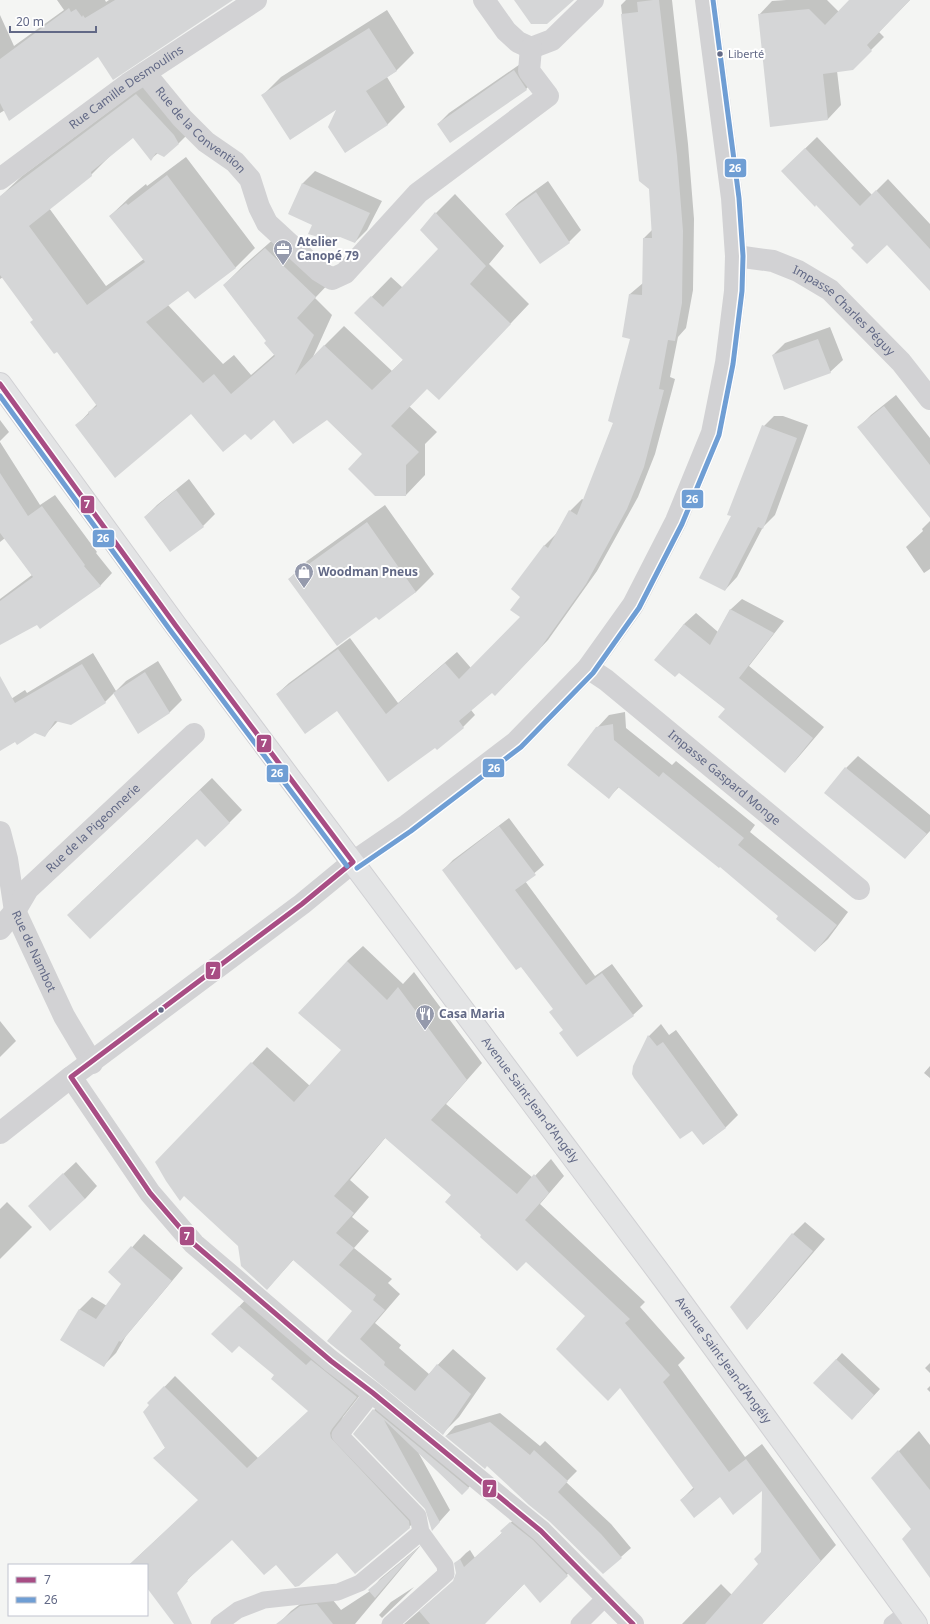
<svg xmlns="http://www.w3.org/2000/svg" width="930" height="1624" viewBox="0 0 930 1624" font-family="'Noto Sans',sans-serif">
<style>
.shadow{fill:#0003}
.building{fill:#d5d6d7}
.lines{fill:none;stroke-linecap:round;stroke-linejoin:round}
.secondary-casing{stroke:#d1d1d4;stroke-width:24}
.service{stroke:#d2d2d4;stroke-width:17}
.minor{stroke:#d2d2d4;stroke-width:22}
.tertiary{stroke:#d2d2d4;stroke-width:22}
.secondary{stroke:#e3e4e5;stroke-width:22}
.bus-1-casing{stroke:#fff;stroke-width:8}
.bus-2-casing{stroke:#fff;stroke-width:8}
.bus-1{stroke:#a84d84;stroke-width:5}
.bus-2{stroke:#6f9ed4;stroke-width:5}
.bus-dot{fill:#626986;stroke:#fff;stroke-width:1.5}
.labels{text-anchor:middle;stroke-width:4;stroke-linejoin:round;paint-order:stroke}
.bus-label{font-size:11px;fill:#626986;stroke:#fff;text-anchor:start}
.street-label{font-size:12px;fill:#626986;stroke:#fff}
.poi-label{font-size:12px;font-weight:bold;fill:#626986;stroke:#fff;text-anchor:start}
.line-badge{stroke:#fff;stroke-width:1.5}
.badge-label{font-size:11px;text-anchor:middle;font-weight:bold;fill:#fff}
</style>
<rect width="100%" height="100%" fill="#f4f5f3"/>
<path class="shadow" d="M57,0H105L106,2L109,0H231L99,55L0,113V15L14,46L64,10Z
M626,0H672L688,144L694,219L693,290L686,328L678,337L670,377L675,379L655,454L638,497L597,571L548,640L507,683L492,692L471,710L475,715L463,727L337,709L277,694L289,683L350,638L398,703L457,652L471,668L521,617V597L544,546L556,534L570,511L582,499L584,500L614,422L632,338L630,294L643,283L644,238L653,229L650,189L640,181L621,5Z
M786,0H827L839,12L851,0H910L879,32L884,37L852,69L837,71L841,105L828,119L771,126L759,15L772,1Z
M387,10L414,53L396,71L387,77L405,107L387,125L338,108L263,95L281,77Z
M526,60L537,78L526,89L438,124L449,113Z
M156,76L198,124L179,143L158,153L151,159L133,137L111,155L91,175L49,208L106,286L144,259L110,216L130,197L146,184L147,186L186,157L255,248L236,267L195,298L189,289L168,305L223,364L234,355L251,375L275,354L267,341L224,285L243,266L285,229L335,277L315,298L332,315L313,357L344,326L392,371L404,359L356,313L391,277L403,288L440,248L421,230L436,213L455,194L504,246L489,264L529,304L458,379L427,388L409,406L437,432L425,444V475L406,495H375L363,454L327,419H275L246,432L191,413L77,425L97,404L3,277L0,279V210L2,195L22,176Z
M817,137L872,195L888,179L930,224V283L887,243L855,245L816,203L782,171Z
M315,171L382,201L367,230L355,242L289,213L303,183Z
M548,181L581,230L569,242L506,214L519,202Z
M830,327L843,360L830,372L773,355L785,343Z
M896,395L930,438V516L859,427L871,415Z
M774,416H783L808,425L775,515L763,527L737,577L725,590L732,516L762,428Z
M0,420L9,432L0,441Z
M0,442L40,505L55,495L97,552L96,553L112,573L100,586L0,644V599L32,575L5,538L0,542Z
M189,479L215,514L203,526L145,517L157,505Z
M385,505L434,574L416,592L376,616L289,579L307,561Z
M930,521V569L924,573L906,547L923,531L922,529Z
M742,599L784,621L749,666L824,727L796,760L785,771L726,709L679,672L656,660L684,624L696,613L718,632L730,610Z
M93,653L116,691L126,681L158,661L182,700L170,712L138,732L114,693L105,702L58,721L44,736L35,732L0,749V706L25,690L27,693Z
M625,712L626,728L672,765L676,761L755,825L750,832L848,912L828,939L815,951L780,916L720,866L620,786L609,797L597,728L609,715Z
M858,756L930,815V831L905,858L846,768Z
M212,778L242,810L230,822L205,846L197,837L80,903Z
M509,818L544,865L525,881L595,976L612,964L643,1006L633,1015L577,1056L554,1009L521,966L443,870L453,860Z
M363,946L403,984L414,972L482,1063L446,1104L533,1178L551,1159L564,1176L540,1204L645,1302L640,1307L685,1358L678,1365L745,1457L762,1444L836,1545L762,1624H682L721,1584L732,1595L760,1564L762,1552L763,1489L681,1500L694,1487L586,1316L527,1261L483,1235L453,1195L386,1137L350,1180L369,1197L352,1217L369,1231L354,1248L392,1279L388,1283L400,1294L375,1323L401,1345L399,1348L429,1374L453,1349L486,1378L459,1417L443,1433L328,1341L354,1311L294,1259L267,1289L252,1063L267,1047L310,1086L342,1050L347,961Z
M0,1021L16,1041L0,1057Z
M661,1024L669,1035L676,1030L738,1115L726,1127L704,1144L692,1129L634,1066L649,1036Z
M930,1066V1078L924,1073Z
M76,1162L97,1186L85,1199L42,1194Z
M7,1202L32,1227L0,1259V1209Z
M805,1222L825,1239L759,1316L747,1328L793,1234Z
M144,1234L183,1268L126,1336L116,1353L104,1365L61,1340L80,1309L92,1297L107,1306L123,1283L110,1272Z
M250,1295L368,1385L343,1417L341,1422V1427L421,1516L409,1527L337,1551L232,1539L198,1569L167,1601L147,1585V1565H129L199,1500L155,1458L166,1447L149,1403L175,1376L258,1458L309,1411L276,1375L239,1345L213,1334Z
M842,1353L880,1389L858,1413L815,1383Z
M930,1363V1373L925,1368Z
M930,1386V1392L927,1389Z
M385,1399L473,1483L462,1494L418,1452L450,1510L433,1529L426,1509L374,1410Z
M500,1413L540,1446L545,1441L577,1471L566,1482L611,1524L631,1548L603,1573L551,1521L487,1465L485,1467L446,1436L455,1426Z
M919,1431L930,1445V1572L912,1529L872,1478Z
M521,1513L577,1565L540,1601L525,1583L484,1624H404L455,1580L457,1573L456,1563L466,1553L470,1550L475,1558L503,1532L502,1531Z
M421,1545L355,1624H282L280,1622L291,1611L311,1596L328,1594L341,1610L370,1591L380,1579Z
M414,1587L409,1592L382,1618L379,1615L391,1602Z"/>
<path class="building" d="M115,0H233L113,80L98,57L9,121L0,103V59L69,8L71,12L76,9L82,17L83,15L85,18Z
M514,0H574L547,24H531Z
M653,0H659L677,156L683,231L682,303L675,341L668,340L659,389L664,390L644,467L627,509L586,584L539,650L495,696L492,693L459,721L464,728L437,750L435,748L388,782L337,711L305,734L276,694L338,649L386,714L445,663L459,679L520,617L510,610L520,597L511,589L544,545L548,548L569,510L577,515L613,423L608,421L630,339L622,337L629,294L642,295L643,238H652L649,189L639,181L621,14L638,12L637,2Z
M849,0H910L867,45L872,51L853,70L823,74L828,120L770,127L758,14L809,9L825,25Z
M369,28L397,71L366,91L388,125L345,153L328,127L336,110L290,140L261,95Z
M514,70L527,90L450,143L437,124Z
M136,94L174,135L179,144L164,157L156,153L151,161L133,138L91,172L92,176L29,226L87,305L145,262L109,216L126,203L128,205L167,175L236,268L195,299L188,291L146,322L203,383L214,374L231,394L275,356L264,343L266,341L223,285L265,248L316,297L297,318L314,335L295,375L324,345L372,390L403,360L354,313L371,296L383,307L438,249L420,230L435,212L486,266L470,284L511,324L439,400L427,389L391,426L419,452L406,465V496H375L348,469L362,454L327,420L293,444L274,420L251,440L245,434L223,452L191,414L115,478L75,425L89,414L88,412L97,406L57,352L54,354L30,322L33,320L0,275V196Z
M805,148L860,206L876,190L930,249V291L887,245L867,264L851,248L854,245L816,205L815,207L781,171Z
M302,183L370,213L355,243L340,237L325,239L308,234L312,225L288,214Z
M536,192L570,243L540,264L505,214Z
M818,339L831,373L784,390L772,355Z
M884,406L930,465V518L857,427Z
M762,425L797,438L763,529L758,527L725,591L699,578L731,516L727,515Z
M0,473L28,516L42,506L85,565L84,566L101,586L40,629L37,625L0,645V601L33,577L0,533Z
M176,490L204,527L170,552L144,517Z
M367,522L416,592L379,620L376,617L337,646L288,579Z
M730,609L774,633L739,678L813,738L785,773L718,717L725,709L679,673L675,677L654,660L684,624L710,645Z
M82,664L106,703L71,725L55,721L45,737L35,733L17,745L15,742L0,751V676L15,703Z
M145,672L170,713L138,734L113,693Z
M613,724L614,740L659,777L663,772L744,838L738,845L837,925L815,952L776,919L778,916L720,867L719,868L618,787L609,799L567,765L596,727Z
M845,767L927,834L905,859L824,793Z
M200,790L230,823L205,847L197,839L90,939L67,915Z
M499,826L536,875L515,890L586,985L602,973L634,1016L577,1057L559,1033L563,1030L549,1012L553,1009L521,967L516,970L442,870Z
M347,961L387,1000L398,987L467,1080L431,1120L517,1194L534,1174L549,1193L525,1220L630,1319L625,1323L670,1375L663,1382L729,1472L746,1459L821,1561L762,1624H705L758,1564L754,1559L761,1552L762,1491L733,1515L720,1497L694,1518L680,1500L694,1489L620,1388L608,1401L556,1349L585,1316L526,1262L517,1271L480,1237L481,1235L445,1202L451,1195L385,1138L334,1196L354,1213L336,1233L354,1248L339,1265L376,1295L373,1300L385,1310L360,1339L385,1362L384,1365L415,1391L437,1364L471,1394L443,1435L327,1341L352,1311L293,1260L267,1290L241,1266L238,1246L184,1196L180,1201L166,1181L155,1162L251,1062L294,1102L341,1050L298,1013Z
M648,1035L657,1046L663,1042L726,1128L703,1145L692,1131L680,1139L634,1078L632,1074L633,1066Z
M63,1173L85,1199L50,1231L28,1206Z
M792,1233L813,1251L747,1330L730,1307Z
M131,1246L172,1281L121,1342L119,1341L104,1367L60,1340L79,1309L96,1319L121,1284L108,1272Z
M239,1306L306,1365L311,1360L357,1397L332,1429L330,1433L331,1438L409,1521L410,1528L355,1574L337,1553L299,1586L295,1587L276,1565L264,1575L232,1540L187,1580L188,1581L177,1593L192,1624H174L147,1588V1565H131L130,1564L198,1500L153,1458L165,1448L143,1412L149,1405L147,1403L164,1386L247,1468L308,1411L271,1379L274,1375L239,1346L232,1353L211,1334Z
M836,1359L874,1395L852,1420L813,1383Z
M373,1409L469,1488L462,1495L384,1420L440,1522L432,1531L425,1509L353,1434Z
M490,1422L530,1455L534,1450L568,1481L558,1492L601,1534L622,1558L603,1574L550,1522L529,1505L487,1466L485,1469L445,1436Z
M898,1450L930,1490V1578L902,1539L911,1529L871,1478Z
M510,1522L533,1540L568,1576L540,1603L524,1584L485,1624H430L419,1611L453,1581L456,1573L454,1563L460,1559L464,1567L502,1533L500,1531Z
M418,1548L375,1598L368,1590Z
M317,1604L333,1624H276L300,1606Z"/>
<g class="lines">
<g class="secondary-casing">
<g id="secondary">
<path id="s7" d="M0,384L176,626L664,1279L916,1624"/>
</g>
</g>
<path class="service" d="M219,1624L238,1610L264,1600L338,1592L360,1583L421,1532L418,1516L340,1435L373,1393
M390,1624L446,1574L445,1565L421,1532
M579,1624L606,1597
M892,1624L908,1612"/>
<g class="minor">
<path d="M484,0L506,31L518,42L531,48L552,40L593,0"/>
<path id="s1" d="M145,73L182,118L206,142L235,162L250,179L259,207L267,223L319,271L332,279L345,273L418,193L548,96L529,71L531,48"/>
<path id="s2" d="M0,179L128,84L256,0"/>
<path id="s3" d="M736,256L773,261L798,271L830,290L901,362L930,399"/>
<path id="s4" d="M588,668L606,680L859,889"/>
<path id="s5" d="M0,832L7,859L15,911L64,1016L92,1063"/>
<path id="s6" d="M0,929L15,911L28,889L194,734"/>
<path d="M71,1077L150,1193L194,1244L331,1361L373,1393L541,1531L633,1624"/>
</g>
<path class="tertiary" d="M0,1133L71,1077L302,904L353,862L407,825L516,742L588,668L633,605L676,521L712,433L726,363L735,291L736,256L732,198L706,0"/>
<use href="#secondary" class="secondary"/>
<g class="bus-1-casing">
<path id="bus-1" d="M0,384L176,626L353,862
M71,1077L150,1193L194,1244L331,1361L373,1393L541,1531L633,1624
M71,1077L302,904L353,862"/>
</g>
<g class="bus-2-casing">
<path id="bus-2" d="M0,396L170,630L347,866
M357,868L411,831L521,747L593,673L639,608L682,524L719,435L733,364L742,291L743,256L739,198L713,0"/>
</g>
<use href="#bus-1" class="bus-1"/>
<use href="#bus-2" class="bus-2"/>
</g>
<defs>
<g id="office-pin" transform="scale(1)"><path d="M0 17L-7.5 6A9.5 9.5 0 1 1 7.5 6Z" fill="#959aac" stroke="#fff"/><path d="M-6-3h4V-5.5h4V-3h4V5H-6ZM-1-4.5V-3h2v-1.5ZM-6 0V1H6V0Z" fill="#fff"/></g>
<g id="shop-pin" transform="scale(1)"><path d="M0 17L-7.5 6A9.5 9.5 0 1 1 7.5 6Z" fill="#959aac" stroke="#fff"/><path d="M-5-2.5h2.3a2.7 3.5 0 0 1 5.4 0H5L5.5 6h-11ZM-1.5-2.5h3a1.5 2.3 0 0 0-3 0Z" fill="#fff"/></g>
<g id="restaurant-pin" transform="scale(1)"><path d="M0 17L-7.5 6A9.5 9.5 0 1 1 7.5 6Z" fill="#959aac" stroke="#fff"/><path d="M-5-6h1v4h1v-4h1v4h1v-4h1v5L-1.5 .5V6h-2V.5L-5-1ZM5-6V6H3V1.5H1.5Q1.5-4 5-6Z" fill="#fff"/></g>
</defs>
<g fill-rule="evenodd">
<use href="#office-pin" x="283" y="249"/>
<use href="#shop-pin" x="304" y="572"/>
<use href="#restaurant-pin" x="425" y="1014"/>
</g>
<g class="bus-dot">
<circle cx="720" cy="54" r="3.5"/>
<circle cx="161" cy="1010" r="3.5"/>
</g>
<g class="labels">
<g class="bus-label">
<text x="728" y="58">Liberté</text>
</g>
<g class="street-label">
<text dy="4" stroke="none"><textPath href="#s2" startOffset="156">Rue Camille Desmoulins</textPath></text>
<text dy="4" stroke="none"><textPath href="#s1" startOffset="80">Rue de la Convention</textPath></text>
<text dy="4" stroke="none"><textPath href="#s3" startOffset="125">Impasse Charles Péguy</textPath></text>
<text dy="4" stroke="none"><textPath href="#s4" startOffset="175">Impasse Gaspard Monge</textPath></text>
<text dy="4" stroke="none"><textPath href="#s6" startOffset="138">Rue de la Pigeonnerie</textPath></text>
<text dy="4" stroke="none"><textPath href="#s5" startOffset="125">Rue de Nambot</textPath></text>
<text dy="4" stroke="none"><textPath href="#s7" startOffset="891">Avenue Saint-Jean-d'Angély</textPath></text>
<text dy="4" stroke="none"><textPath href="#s7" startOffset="1215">Avenue Saint-Jean-d'Angély</textPath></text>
</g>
<g class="poi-label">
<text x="297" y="246">Atelier<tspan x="297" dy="14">Canopé 79</tspan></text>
<text x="318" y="576">Woodman Pneus</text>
<text x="439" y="1018">Casa Maria</text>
</g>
</g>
<g class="line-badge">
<rect x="724" y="158" width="23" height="20" rx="4" fill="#6f9ed4"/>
<rect x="681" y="489" width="23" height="20" rx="4" fill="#6f9ed4"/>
<rect x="80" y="495" width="15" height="19" rx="4" fill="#a84d84"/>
<rect x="92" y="529" width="23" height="19" rx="4" fill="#6f9ed4"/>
<rect x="256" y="734" width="16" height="19" rx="4" fill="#a84d84"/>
<rect x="482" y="758" width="23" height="20" rx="4" fill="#6f9ed4"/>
<rect x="266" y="764" width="23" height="19" rx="4" fill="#6f9ed4"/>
<rect x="205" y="961" width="16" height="19" rx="4" fill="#a84d84"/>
<rect x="179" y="1226" width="16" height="20" rx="4" fill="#a84d84"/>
<rect x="482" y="1479" width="15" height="19" rx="4" fill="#a84d84"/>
</g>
<g class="badge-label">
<text x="735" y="172">26</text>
<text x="692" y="503">26</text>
<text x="87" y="508">7</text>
<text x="103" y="542">26</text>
<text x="264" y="747">7</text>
<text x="494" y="772">26</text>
<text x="277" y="777">26</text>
<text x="213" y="975">7</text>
<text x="187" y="1240">7</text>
<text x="490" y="1493">7</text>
</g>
<rect x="8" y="1564" width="140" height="52" fill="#ffffff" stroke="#c0c3cf"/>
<rect x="16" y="1577" width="20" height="6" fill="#a84d84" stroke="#c0c3cf"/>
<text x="44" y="1584" font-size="12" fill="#626986">7</text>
<rect x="16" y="1597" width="20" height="6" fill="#6f9ed4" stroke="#c0c3cf"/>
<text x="44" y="1604" font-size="12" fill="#626986">26</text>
<path d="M10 26v6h86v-6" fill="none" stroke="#626986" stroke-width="2"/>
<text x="16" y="26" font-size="12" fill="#626986" stroke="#ffffff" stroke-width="3" paint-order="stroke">20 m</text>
</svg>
